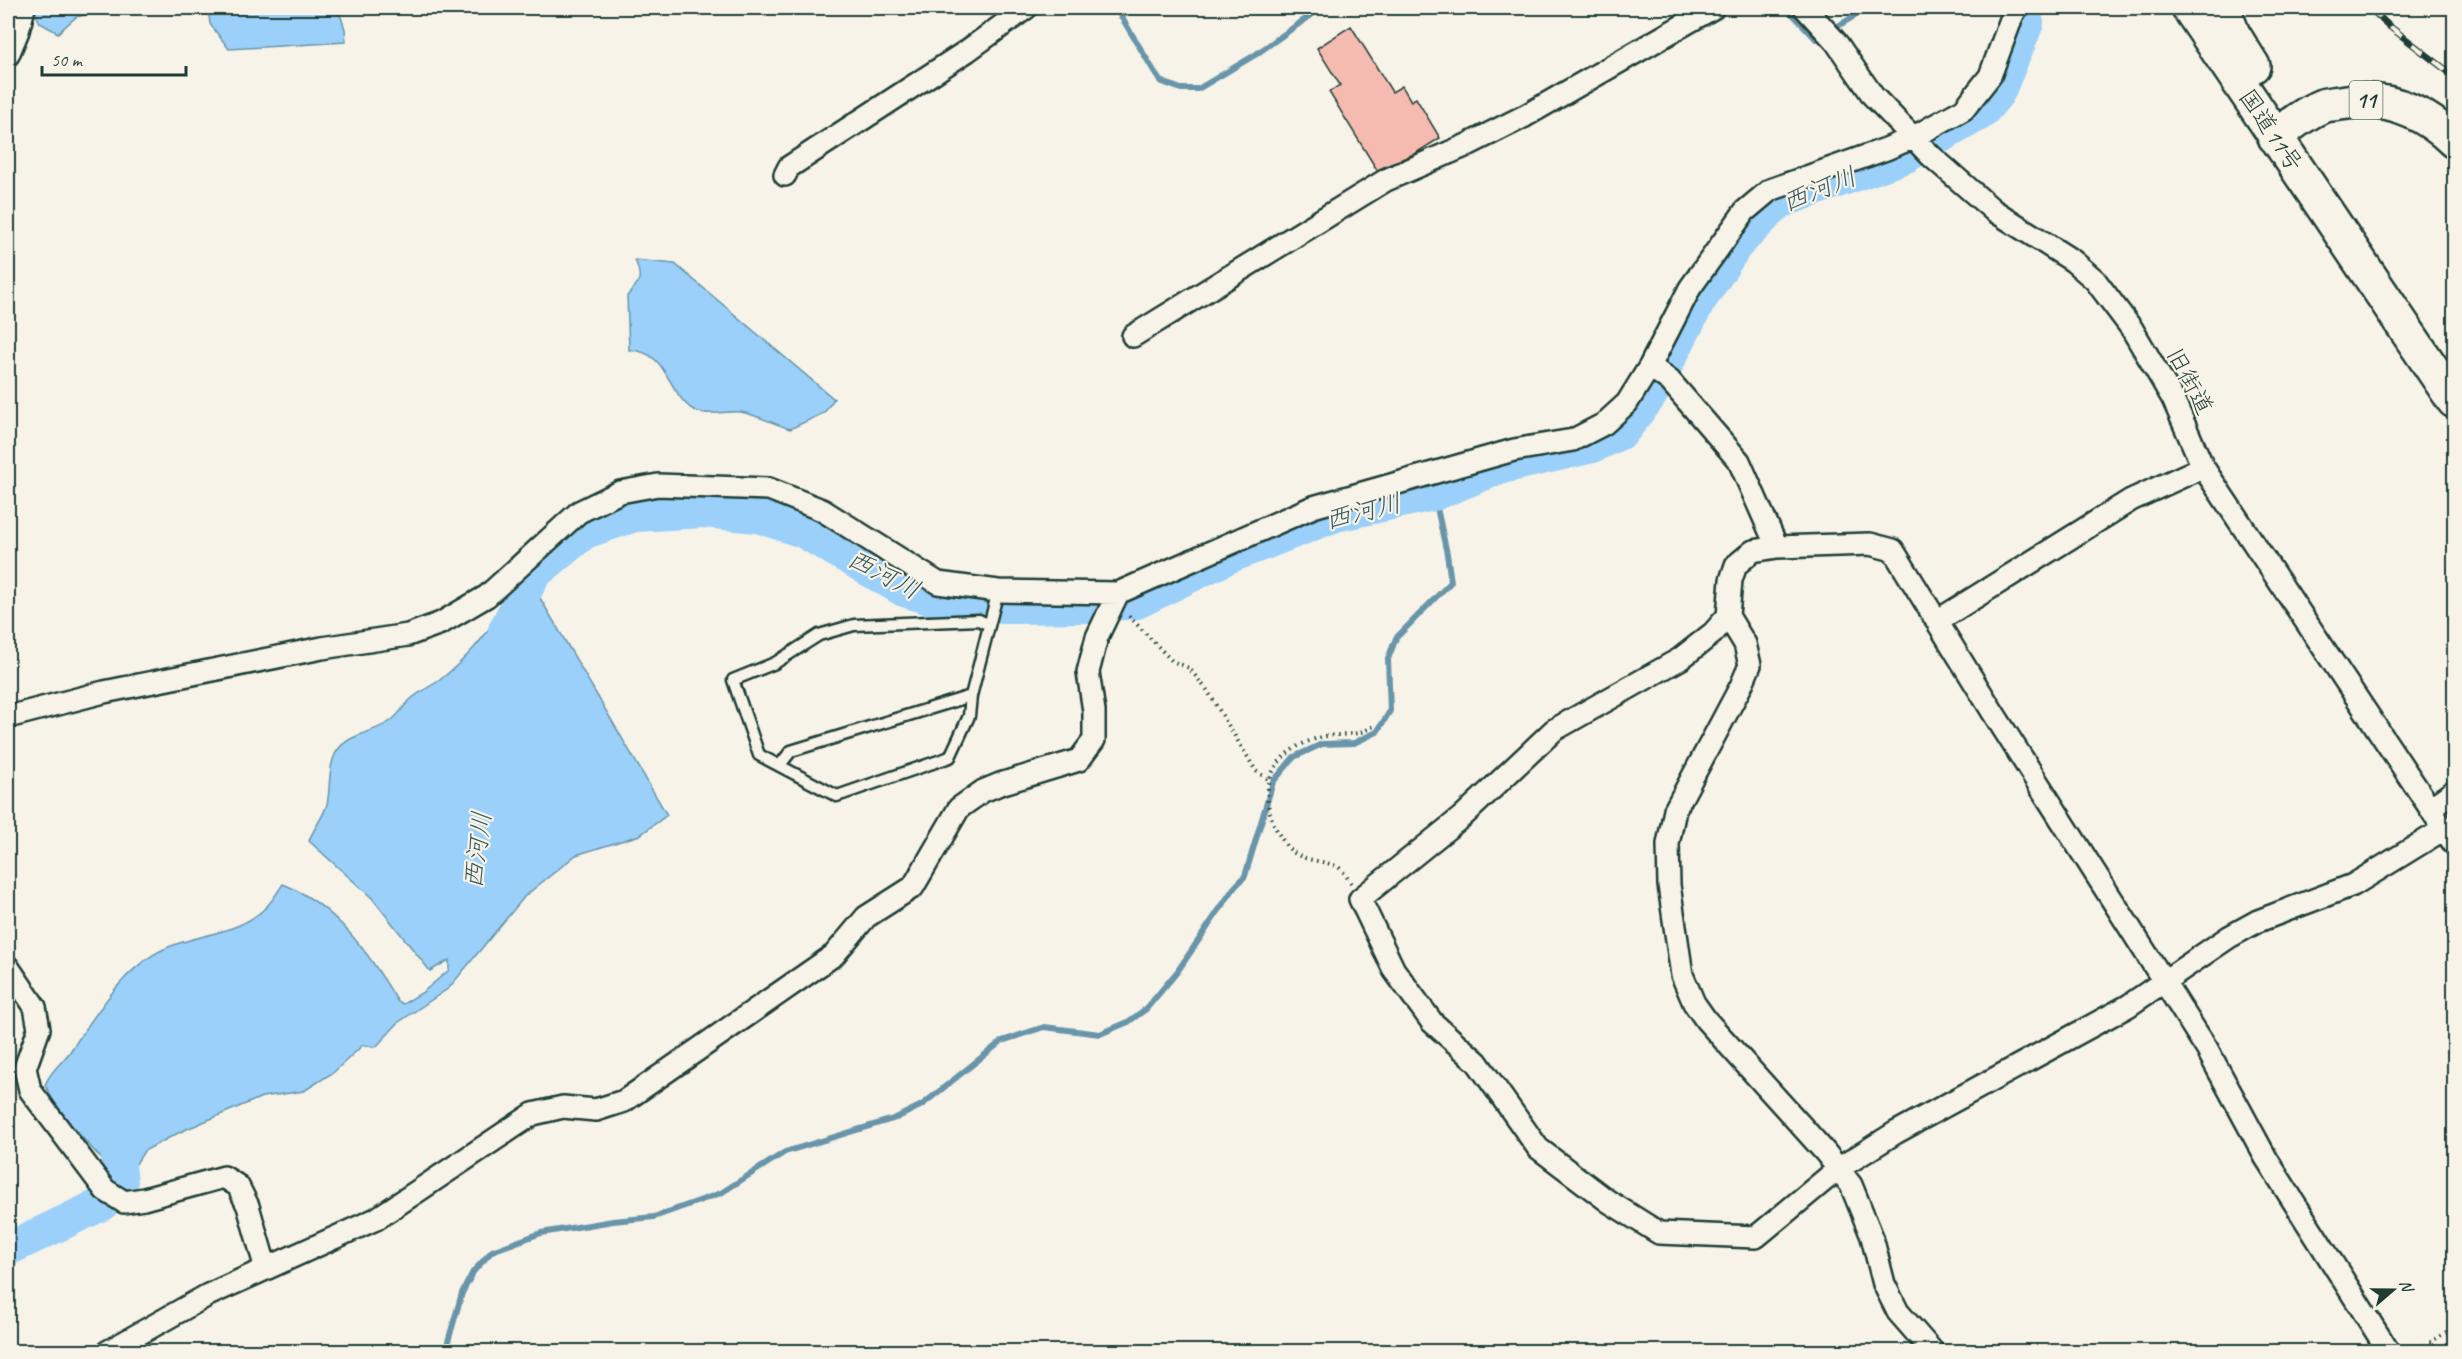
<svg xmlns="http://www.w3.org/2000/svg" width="2462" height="1359" viewBox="0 0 2462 1359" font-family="Caveat,'Klee One',sans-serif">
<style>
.water{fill:#9ad0f9;stroke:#6995aa;stroke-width:1.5}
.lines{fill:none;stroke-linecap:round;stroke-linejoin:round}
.stream{stroke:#6995aa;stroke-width:6}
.river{stroke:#9ad0f9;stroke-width:34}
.building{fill:#f6bbb0;stroke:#1f3d34;stroke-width:1.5}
.lane-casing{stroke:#1f3d34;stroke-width:15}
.street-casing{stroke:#1f3d34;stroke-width:26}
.highway-casing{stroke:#1f3d34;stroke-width:38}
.path{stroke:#1f3d34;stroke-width:4;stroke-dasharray:1.5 4.5;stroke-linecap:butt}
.lane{stroke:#f7f3e8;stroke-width:10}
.street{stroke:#f7f3e8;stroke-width:21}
.highway{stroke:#f7f3e8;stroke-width:33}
.rail-casing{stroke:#1f3d34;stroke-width:7}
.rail{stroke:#f7f3e8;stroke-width:4.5;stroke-dasharray:14;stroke-linecap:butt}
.labels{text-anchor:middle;stroke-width:4.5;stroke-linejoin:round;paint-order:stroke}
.shield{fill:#f7f3e8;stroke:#60746a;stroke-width:1.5}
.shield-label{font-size:22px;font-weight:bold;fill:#1f3d34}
.street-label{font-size:24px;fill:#1f3d34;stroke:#f7f3e8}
.water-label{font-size:26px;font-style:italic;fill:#385a5b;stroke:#f7f3e8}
</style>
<rect width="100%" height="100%" fill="#f7f3e8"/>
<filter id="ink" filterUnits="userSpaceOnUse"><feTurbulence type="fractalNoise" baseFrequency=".0167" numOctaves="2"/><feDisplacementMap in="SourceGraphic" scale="12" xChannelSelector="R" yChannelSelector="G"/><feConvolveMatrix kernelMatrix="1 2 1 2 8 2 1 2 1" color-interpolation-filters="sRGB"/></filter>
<g filter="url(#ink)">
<path class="water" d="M33,8H117L76,17L58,33L40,23Z
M208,8H338L345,29L346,42L229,49L210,24Z
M635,260L675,264L834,399L824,413L790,429C774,424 757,415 741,412C723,410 702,420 687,405C665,384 666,351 629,350L627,296C640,281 643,279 635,260Z
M526,590L536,591L667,815L640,835L576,855L525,896L449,988L399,1022L376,1047L363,1045L334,1072L304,1091L262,1097L180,1132L144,1151L132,1170L126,1186L61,1114L45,1085C50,1071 60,1065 69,1053C97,1014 124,964 171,946C204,933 242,933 267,906C273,900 278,891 283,884C336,905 370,955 398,1002L403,1004L423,992L449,970V960L430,971L372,898L309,841C313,828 324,817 327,804C331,787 327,761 340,747C352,734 374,732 389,722C399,716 403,706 411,699C420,691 432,686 441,679C460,664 493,632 498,609Z"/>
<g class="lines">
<path class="stream" d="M1116,8L1160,81L1181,89H1198L1255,55L1321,8
M1787,8L1816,39L1868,8
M445,1352L462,1293L473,1272L492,1251L541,1233L613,1221L654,1217L721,1193L785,1152L896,1118L922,1105L1002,1041L1044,1027L1100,1034L1128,1022L1146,1009L1177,972L1234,888L1245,876L1273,782L1294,757L1322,744L1354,743L1377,732L1390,711L1388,659L1396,638L1451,582L1447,554L1434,494"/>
<path class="river" d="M505,630L534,574L585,532L635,515L704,511L758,516L803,531L904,590L943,602L1016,607L1086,606L1137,602L1228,557L1336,515L1434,494L1498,468L1593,446L1622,432L1650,396L1698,303L1736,245L1779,202L1906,156L1981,113L1998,93L2027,23
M8,1249L102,1204L121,1182L117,1150L128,1141"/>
</g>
<path class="building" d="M1351,26L1392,92L1402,86L1411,101L1416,98L1440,138L1416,153L1377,170L1329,92L1340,85L1317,48Z"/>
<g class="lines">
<g class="lane-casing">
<path id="lane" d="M971,696L969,716L950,757L837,796L759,755L733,680L775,663L819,635L854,625L979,620L989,625
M780,765L791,751L971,696L998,591"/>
</g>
<g class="street-casing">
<path id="street" d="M1805,8L1836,42L1873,96L1930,155L1993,210L2073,261L2095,280L2132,329L2173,399L2203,467L2454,844
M8,55L18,31L24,8
M785,175L789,167L967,51L1026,8
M1133,336L1386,180L1467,145L1525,116L1713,8
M1650,366L1670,381L1739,461L1777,547L1870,544L1893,550L1994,714L2207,1049L2266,1158L2389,1352
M1777,547L1753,551L1736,565L1731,580L1728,616L1713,633L1680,659L1554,730L1463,816L1360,899L1394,970L1432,1022L1477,1062L1538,1148L1608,1201L1659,1233L1756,1237L1838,1169L1895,1133L2128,1006L2229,937L2258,921L2353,885L2444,829
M1728,616L1745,644L1750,665L1741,686L1675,810L1668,844L1669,885L1682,975L1694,1003L1706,1020L1825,1152L1851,1185L1872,1237L1884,1284L1898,1312L1933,1352
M1937,621L2131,500L2203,467
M8,717L104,692L322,648L408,635L441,623L487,596L579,512L620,492L658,485L769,489L822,510L938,583L998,591L1118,593
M2430,808L2454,791
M8,967L35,1007L39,1029L25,1068L30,1090L105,1190L124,1202L144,1199L224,1177L238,1186L248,1206L266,1269
M107,1352L208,1295L376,1219L533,1114L563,1107L596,1110L624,1101L834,955L866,917L913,887L959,808L983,791L1000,784L1079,760L1094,740V711L1088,672L1097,637L1118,593L1313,507L1514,450L1573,440L1604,424L1627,403L1650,366L1690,288L1745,211L1770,190L1886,149L1912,138L1964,109L1990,76L2013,14L2017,8"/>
</g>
<g class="highway-casing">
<path id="highway" d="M2189,8L2454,401
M2223,8L2233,34L2253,66
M2275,137C2289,126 2305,113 2322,106C2327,104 2334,104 2340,103C2384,95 2422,110 2454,141"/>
</g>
<path class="path" d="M1129,616L1172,661L1189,668L1207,690L1256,771L1268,779
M1351,883C1347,878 1342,868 1336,866C1319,859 1298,862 1286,845C1255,803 1262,756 1315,739C1337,731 1356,740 1376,724
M2415,1352L2454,1327"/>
<use href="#lane" class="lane"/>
<use href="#street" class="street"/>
<use href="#highway" class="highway"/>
<g class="rail-casing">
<path id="rail" d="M2370,8L2389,26L2454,76"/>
</g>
<use href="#rail" class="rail"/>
</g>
</g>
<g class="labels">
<rect class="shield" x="2349.5" y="81" width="33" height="38" rx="4.5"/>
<g class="shield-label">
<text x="2366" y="108">11</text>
</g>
<g class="street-label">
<text transform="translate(2271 130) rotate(56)" y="8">国道11号</text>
<text transform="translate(2190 381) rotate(62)" y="8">旧街道</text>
</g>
<g class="water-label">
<text transform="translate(1819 189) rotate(-22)" y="9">西河川</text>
<text transform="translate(1363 511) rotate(-14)" y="9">西河川</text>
<text transform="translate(884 574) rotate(27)" y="9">西河川</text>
<text transform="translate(477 850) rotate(-83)" y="9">西河川</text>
</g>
</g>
<rect width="2462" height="1359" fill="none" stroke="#f7f3e8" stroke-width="30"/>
<rect x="15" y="15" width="2432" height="1329" fill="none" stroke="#1f3d34" stroke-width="2" filter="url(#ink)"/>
<g transform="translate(2393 1290) rotate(70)" stroke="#f7f3e8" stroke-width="4.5" paint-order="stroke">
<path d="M0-4.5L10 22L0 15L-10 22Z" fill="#1f3d34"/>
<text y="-9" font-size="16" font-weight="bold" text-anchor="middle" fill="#1f3d34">N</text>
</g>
<path d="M42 66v9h144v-9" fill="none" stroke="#1f3d34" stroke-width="3"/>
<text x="51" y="66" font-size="18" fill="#1f3d34" stroke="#f7f3e8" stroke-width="4.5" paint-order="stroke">50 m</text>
</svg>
